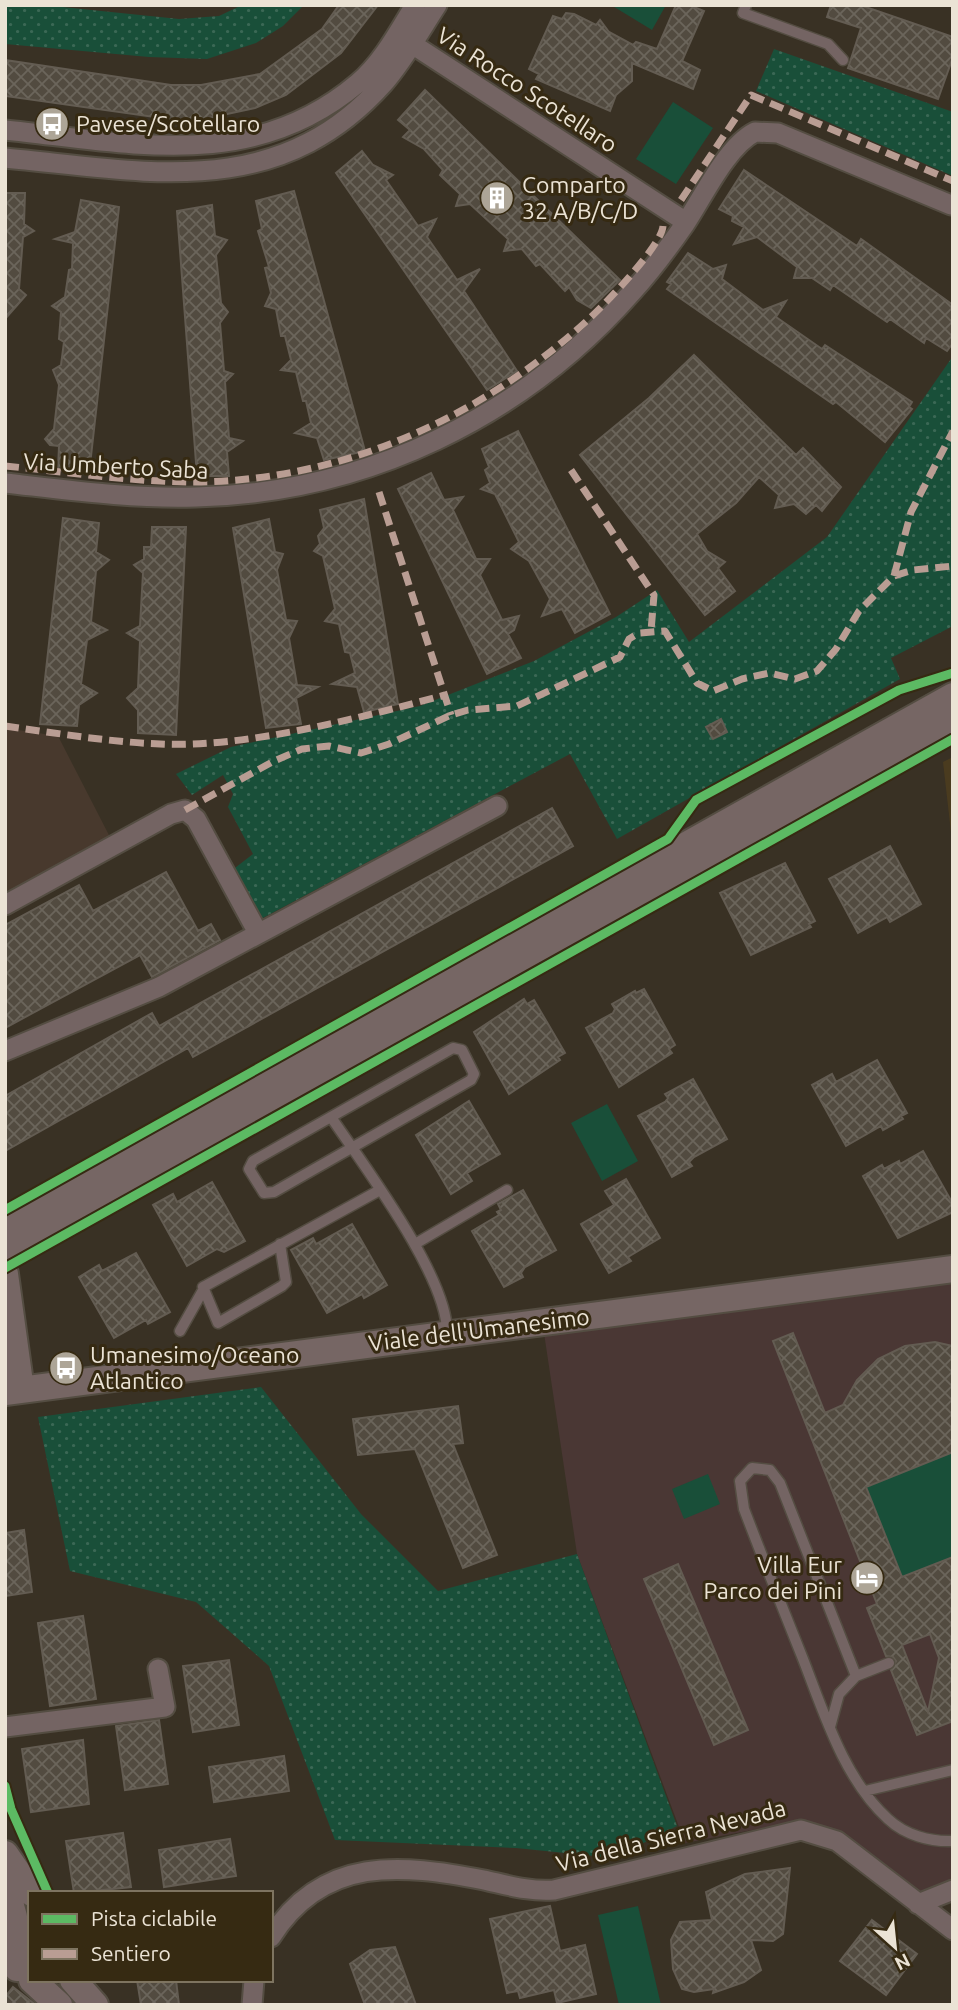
<svg xmlns="http://www.w3.org/2000/svg" width="958" height="2010" viewBox="0 0 958 2010" font-family="Ubuntu,sans-serif">
<style>
.commercial{fill:#4a3734}
.built{fill:#4a3b1f}
.education{fill:#48392d}
.green{fill:#194f39}
.park{fill:url(#park-dots)}
.building{fill:url(#building-cross-hatch);stroke:#635c52;stroke-width:2;fill-rule:evenodd}
.lines{fill:none;stroke-linecap:round;stroke-linejoin:round}
.lane-casing{stroke:#544d42;stroke-width:13}
.street-casing{stroke:#544d42;stroke-width:23}
.secondary-casing{stroke:#544d42;stroke-width:30}
.lane{stroke:#746463;stroke-width:10}
.street{stroke:#746463;stroke-width:19}
.secondary{stroke:#766664;stroke-width:26}
.quiet{stroke:#b99d93;stroke-width:7;stroke-dasharray:14 7;stroke-linecap:butt}
.cycleway-casing{stroke:#362a12;stroke-width:13}
.cycleway{stroke:#5cba63;stroke-width:9}
.labels{text-anchor:middle;stroke-width:6;stroke-linejoin:round;paint-order:stroke}
.street-label{font-size:23px;fill:#ebe3d5;stroke:#362a12}
.poi-label{font-size:23px;fill:#ebe3d5;stroke:#362a12;text-anchor:start}
</style>
<defs>
<pattern id="park-dots" width="8" height="8" patternUnits="userSpaceOnUse" patternTransform="scale(1.75)"><rect width="8" height="8" fill="#194f39"/><path d="M2 2h.1M6 6h.1" fill="none" stroke="#3b6855" stroke-width="1.8" stroke-linecap="round"/></pattern>
<pattern id="building-cross-hatch" width="8" height="8" patternUnits="userSpaceOnUse" patternTransform="scale(1.75)"><rect width="8" height="8" fill="#524b40"/><path d="M0 0l8 8M0 8l8-8" fill="none" stroke="#6b655b"/></pattern>
</defs>
<rect width="100%" height="100%" fill="#393124"/>
<path class="commercial" d="M953,1280V1879L920,1892L830,1828L805,1820L685,1843L577,1554L544,1333Z"/>
<path class="built" d="M953,757V850L943,762Z"/>
<path class="education" d="M5,728L58,736L111,839L5,897Z"/>
<path class="green" d="M611,5H666L652,30Z
M673,102L713,128L676,184L636,159Z
M607,1104L638,1161L602,1181L571,1123Z
M953,1452V1557L902,1577L866,1487Z
M708,1474L720,1504L684,1519L672,1489Z
M638,1906L661,2005H619L598,1915Z"/>
<path class="park" d="M5,5H43L179,19L219,16L242,5H304L283,26L256,43L207,59L149,57L5,44Z
M774,49L953,112V176L756,91Z
M953,356V626L891,658L900,679L617,839L570,754L259,920L231,871L253,854L228,807L233,794L223,775L192,795L176,774L231,747L420,706L534,661L616,617L657,590L689,642L827,537Z
M261,1387L361,1514L438,1591L577,1554L677,1826L614,1858L516,1848L335,1840L269,1666L196,1602L70,1571L38,1417Z"/>
<path class="building" d="M339,5H378L341,53L286,95L255,108L190,122L5,96V60L171,85H201L260,74L322,29Z
M676,5H689L704,11L682,61L700,70L693,89L632,63V81L616,95L610,111L536,79L539,74L529,69L553,16L562,19L566,13L574,14L596,25L600,20L609,32L633,45L636,42L657,49Z
M831,5H860L953,37V57L938,99L848,68L861,28L827,17Z
M425,90L620,280L591,308L577,300L569,287L565,291L540,264L536,266L522,249L504,251L508,239L470,204L456,206L460,194L440,175L443,170L424,149L403,137L410,130L398,120Z
M362,151L373,165L393,175L386,180L418,226L436,219L427,237L457,280L480,269L464,291L517,371L487,390L336,173Z
M744,170L857,246L861,239L953,305V343L947,351L926,338L924,343L890,319L887,322L833,285L830,290L812,278H794L797,267L757,237L734,244L744,227L732,221L733,216L719,209Z
M294,191L365,451L324,460L317,438L295,433L311,423L306,401H303L296,372L281,370L291,360L285,336H281L276,309L265,306L271,293L265,268L269,267L258,231L262,229L256,201Z
M5,193H25L24,224L34,231L23,237L19,289L26,295L5,319Z
M81,200L119,207L89,474L58,470L59,446L50,445L45,439L54,429L59,385L53,370L61,365L64,342L59,339L61,312L52,306L65,297L69,270L72,269L73,243L55,239L75,232Z
M212,205L215,236L227,240L216,255L221,303L228,312L220,323L224,371L233,374L225,382L229,438L243,441L227,452L229,476H197L177,211Z
M688,253L713,269L726,265L722,279L763,310L786,301L776,317L822,349L825,345L912,402L909,407L912,409L885,442L836,402L833,404L667,289L671,284L667,282Z
M694,355L796,455L803,448L841,487L822,511L816,505L806,514L794,504L775,508L779,495L759,477L736,503L697,534L707,551L725,562L718,568L735,591L705,615L580,455L649,398Z
M518,431L610,614L575,633L562,609L542,616L550,599L529,561L511,549L519,542L495,494L481,489L490,483L485,470L489,467L482,449Z
M431,473L444,500L463,497L453,510L476,559H490L480,575L502,620L519,616L514,630L508,634L521,658L487,674L398,489Z
M364,499L398,704L364,712L357,687L332,684L355,673L350,653L345,652L339,624L325,621L335,609L323,556L314,551L320,544L318,536L324,528L320,510Z
M63,518L99,523L96,552L109,560L96,571L91,622L107,630L87,640L81,684L97,693L79,705L77,726L40,724Z
M269,519L275,552L283,554L277,570L286,620L297,621L289,638L297,685L318,687L296,698L301,724L266,728L233,528Z
M152,527H186L176,735L138,733V710L127,698L138,688L140,641L127,633L140,626L143,573L134,565L144,559V547H151Z
M721,719L727,732L713,739L706,727Z
M552,808L573,846L193,1057L188,1048L5,1151V1096L152,1013L159,1026Z
M890,846L921,904L890,922L887,917L858,933L829,879Z
M785,863L815,921L809,924L811,927L751,955L720,893Z
M166,872L198,931L211,924L220,940L152,977L140,955L5,1028V925L79,885L93,911Z
M644,989L675,1045L669,1049L672,1053L619,1087L586,1028L613,1013L615,1009L612,1004L635,991L636,993Z
M524,999L527,1004L534,1000L565,1053L558,1057L560,1060L509,1094L474,1032Z
M877,1060L907,1113L901,1116L903,1119L883,1130L881,1126L846,1146L812,1085L832,1074L836,1082Z
M693,1079L727,1139L694,1157L689,1162L692,1166L672,1177L638,1116L665,1102L668,1098L665,1094Z
M469,1101L500,1154L467,1173L472,1181L451,1194L416,1135Z
M923,1151L953,1204V1212L898,1238L863,1176L882,1165L884,1169L899,1161L900,1164Z
M626,1179L660,1238L628,1257L631,1261L609,1273L581,1224L614,1205L605,1191Z
M212,1182L245,1241L224,1252L217,1249L187,1266L153,1205L173,1194L177,1202Z
M523,1190L556,1250L525,1267L521,1273L523,1277L504,1287L472,1231L499,1215L497,1212L501,1210L498,1204Z
M352,1224L387,1285L364,1298L362,1294L327,1313L291,1250L313,1238L316,1244Z
M136,1253L170,1312L148,1324L146,1320L114,1338L79,1277L99,1265L102,1271Z
M793,1333L825,1413L843,1405L857,1380L878,1359L905,1346L935,1342L953,1346V1452L866,1487L902,1577L953,1557V1721L917,1735L891,1670L896,1661L893,1657L886,1656L867,1608L877,1604L773,1341ZM930,1634L939,1658L928,1712L902,1645Z
M458,1406L463,1443L453,1444L497,1555L463,1568L415,1449L358,1455L353,1419Z
M24,1530L32,1592L5,1596V1533Z
M678,1564L748,1730L714,1745L644,1579Z
M83,1616L96,1699L50,1706L38,1623Z
M229,1660L239,1725L193,1732L183,1666Z
M159,1720L168,1784L125,1790L116,1726Z
M83,1740L89,1804L31,1812L22,1749Z
M284,1756L289,1791L214,1802L209,1767Z
M123,1833L131,1887L74,1893L66,1841Z
M230,1839L236,1876L164,1887L159,1850Z
M790,1868L783,1934L773,1941L751,1940L761,1970L744,1982L713,1993L714,1989L694,1992L682,1989L673,1969L671,1940L680,1922L712,1920L706,1892L745,1874Z
M550,1906L560,1951L585,1945L596,1994L557,2003L554,1990L520,1998L518,1991L507,1993L490,1919Z
M872,1920L917,1954L886,1995L840,1961Z
M395,1947L416,2005H365L350,1964L370,1950Z
M137,1980H176L179,2005H141Z
M13,1987L36,2005H5V1997Z"/>
<g class="lines">
<g class="lane-casing">
<path id="lane" d="M746,5L743,13L828,44L843,60
M453,1048L462,1050L474,1074L471,1080L274,1192L264,1193L249,1169L253,1161Z
M331,1117C364,1166 448,1277 447,1333
M280,1244L286,1282L282,1286L218,1323L203,1287L207,1285L380,1190
M415,1244L507,1190
M180,1331L202,1292
M856,1676L889,1663
M830,1727L839,1694L856,1676L780,1483L770,1470L752,1468L740,1481L744,1509C763,1559 783,1609 803,1659C824,1713 844,1779 888,1819C905,1835 930,1842 953,1841
M865,1791L953,1770"/>
</g>
<g class="street-casing">
<path id="street" d="M412,44L686,222
M5,130C131,143 252,173 358,83C382,63 399,31 415,5
M5,158C145,171 276,203 383,84C404,60 420,31 437,5
M5,483C68,490 132,499 196,497C365,493 522,418 633,291C652,270 669,247 685,224C703,197 727,146 755,132L778,133L951,205
M5,905L171,814L185,810L196,819L258,933
M5,1051L159,987L497,806
M5,1727L165,1707L158,1669
M918,1904L953,1890
M271,1937C323,1855 401,1864 484,1880C507,1885 530,1892 554,1890L801,1830L837,1841L953,1930
M252,2005L254,1980"/>
</g>
<g class="secondary-casing">
<path id="secondary" d="M5,1226L953,696
M5,1252L953,722
M5,1274L21,1390
M5,1392L953,1269
M5,1854L32,1893
M5,1884L14,1917L17,1968
M32,1980L59,2005
M73,1980L95,2005"/>
</g>
<use href="#lane" class="lane"/>
<use href="#street" class="street"/>
<use href="#secondary" class="secondary"/>
<path class="quiet" d="M681,200L751,95L953,181
M951,205H953
M5,466C68,472 131,482 195,482C344,481 484,416 591,317C607,302 662,245 663,226
M571,470L654,595L651,631
M379,492L451,715
M894,576L911,512L953,431
M5,726C56,733 108,742 160,744C247,748 359,718 445,695
M185,810L274,761L302,749L329,746L361,753L389,744L451,715L468,710L517,706L620,657L629,639L639,633L665,631L697,683L713,691L742,679L769,673L795,679L817,671L836,649L859,611L894,576L913,570L953,566"/>
<g class="cycleway-casing">
<path id="cycleway" d="M5,1210L668,839L696,800L899,690L953,673
M5,1268L953,739
M5,1786L11,1809L48,1893"/>
</g>
<use href="#cycleway" class="cycleway"/>
</g>
<defs>
<g id="bus-disc" transform="scale(1.75)"><circle r="9.5" fill="#ada597" stroke="#362a12"/><path d="M-5-6H5V4H4V6H2V4H-2V6H-4V4H-5ZM-3.5-4V0h7V-4ZM-3.5 1.2v1.5H-2V1.2ZM2 1.2v1.5H3.5V1.2Z" fill="#fff"/></g>
<g id="building-disc" transform="scale(1.75)"><circle r="9.5" fill="#ada597" stroke="#362a12"/><path d="M-4-6H4V6H1V3H-1V6H-4ZM-2.5-4.3h1.7v1.8h-1.7ZM.8-4.3h1.7v1.8H.8ZM-2.5-1h1.7V.8h-1.7ZM.8-1h1.7V.8H.8Z" fill="#fff"/></g>
<g id="hotel-disc" transform="scale(1.75)"><circle r="9.5" fill="#ada597" stroke="#362a12"/><path d="M-6-4.5h1.5V1H6V5H4.5V3h-9V5H-6ZM-4 0a1.8 1.8 0 1 1 3.6 0ZM.5 0V-2.5h3Q6-2.5 6 0Z" fill="#fff"/></g>
</defs>
<g fill-rule="evenodd">
<use href="#bus-disc" x="52" y="124"/>
<use href="#building-disc" x="497" y="198"/>
<use href="#bus-disc" x="66" y="1368"/>
<use href="#hotel-disc" x="867" y="1578"/>
</g>
<g class="labels">
<g class="street-label">
<text transform="translate(527 90) rotate(33)" y="8">Via Rocco Scotellaro</text>
<text transform="translate(116 466) rotate(3)" y="8">Via Umberto Saba</text>
<text transform="translate(479 1330) rotate(-7)" y="8">Viale dell'Umanesimo</text>
<text transform="translate(671 1836) rotate(-14)" y="8">Via della Sierra Nevada</text>
</g>
<g class="poi-label">
<text x="76" y="132">Pavese/Scotellaro</text>
<text x="522" y="193">Comparto<tspan x="522" dy="26">32 A/B/C/D</tspan></text>
<text x="90" y="1363">Umanesimo/Oceano<tspan x="90" dy="26">Atlantico</tspan></text>
<text x="842" y="1573" text-anchor="end">Villa Eur<tspan x="842" dy="26">Parco dei Pini</tspan></text>
</g>
</g>
<rect width="958" height="2010" fill="none" stroke="#ebe3d5" stroke-width="14"/>
<rect x="28" y="1891" width="245" height="91" fill="#362a12" stroke="#7e7460" stroke-width="2"/>
<rect x="42" y="1914" width="35" height="10" fill="#5cba63" stroke="#7e7460" stroke-width="2"/>
<text x="91" y="1926" font-size="21" fill="#ebe3d5">Pista ciclabile</text>
<rect x="42" y="1949" width="35" height="10" fill="#b99d93" stroke="#7e7460" stroke-width="2"/>
<text x="91" y="1961" font-size="21" fill="#ebe3d5">Sentiero</text>
<g transform="translate(895 1947) rotate(153)" stroke="#362a12" stroke-width="5" paint-order="stroke">
<path d="M0-5L12 26L0 18L-12 26Z" fill="#ebe3d5"/>
<text y="-10" font-size="19" font-weight="bold" text-anchor="middle" fill="#ebe3d5">N</text>
</g>
</svg>
